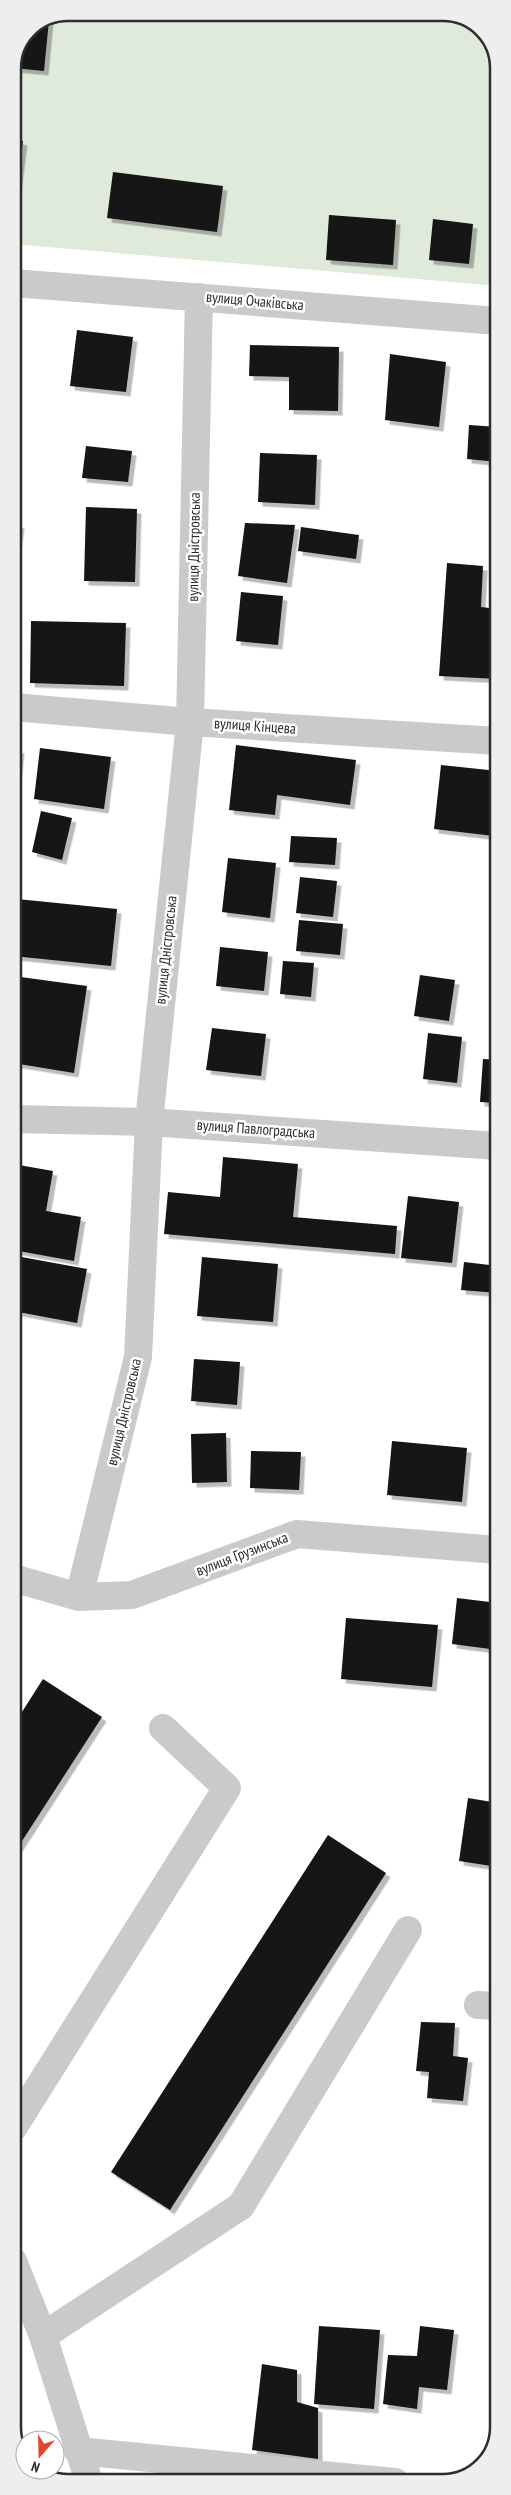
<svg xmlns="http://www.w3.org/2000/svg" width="511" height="2495" viewBox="0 0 511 2495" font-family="'PT Sans Narrow',sans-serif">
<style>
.green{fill:#dfeada}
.building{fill:#141414;filter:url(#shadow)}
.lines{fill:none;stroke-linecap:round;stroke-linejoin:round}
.minor{stroke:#cacaca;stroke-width:28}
.labels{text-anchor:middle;stroke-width:5;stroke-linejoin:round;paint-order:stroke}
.street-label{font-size:15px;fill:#2d2d2d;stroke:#fff}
.rim{fill:none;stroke:#2d2d2d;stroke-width:2.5}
</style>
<defs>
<filter id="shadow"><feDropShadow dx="4.5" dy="4.5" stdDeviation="0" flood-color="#0004"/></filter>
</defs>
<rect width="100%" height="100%" fill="#fff"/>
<path class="green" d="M68,13H450L482,29L498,61V286L13,244V68L29,29Z"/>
<path class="building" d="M49,20L44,71L13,68L29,29Z
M13,139L23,141L14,212H13Z
M113,172L223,186L217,232L107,218Z
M329,215L396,220L393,265L326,260Z
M433,219L473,224L469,264L429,260Z
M77,330L133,337L126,392L70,386Z
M250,345L339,347L338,411L289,410V377L249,376Z
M390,354L446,362L439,427L385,420Z
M469,425L498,427V462L467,459Z
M86,446L132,451L128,482L82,478Z
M260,453L317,455L315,505L258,502Z
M86,507L137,509L135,582L84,581Z
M13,522L20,524L15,560H13Z
M245,523L295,525L287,583L238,576Z
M301,527L359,535L356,559L298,551Z
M447,563L483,566L481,607L498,609V679L439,676Z
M241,592L283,596L278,645L236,641Z
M31,621L126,623L124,686L30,683Z
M236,745L356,760L350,805L277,795L275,815L229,810Z
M13,748L20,749L14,810H13Z
M40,748L111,757L104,809L34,799Z
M441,765L498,771V814L494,836L434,829Z
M41,811L72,818L62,860L32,852Z
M291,836L337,838L335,865L289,862Z
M228,858L276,863L270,918L222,912Z
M300,877L337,881L333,917L296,913Z
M17,899L117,909L111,966L13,956Z
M299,920L343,924L340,955L296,951Z
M220,947L268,952L264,991L216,986Z
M283,961L314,963L311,997L280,994Z
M420,975L455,980L449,1021L414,1016Z
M13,976L87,986L74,1073L13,1063Z
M212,1028L266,1034L261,1076L206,1070Z
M428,1033L462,1037L457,1083L423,1079Z
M483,1059L498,1060V1103L480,1102Z
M223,1157L298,1164L293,1217L397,1226L395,1254L164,1234L168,1192L220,1197Z
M13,1164L53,1171L46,1211L81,1217L74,1261L13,1250Z
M408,1196L459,1202L452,1263L401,1258Z
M16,1256L87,1269L77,1323L13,1311V1277Z
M202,1257L278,1264L273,1322L197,1316Z
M464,1262L498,1266V1293L461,1290Z
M194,1359L240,1362L237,1405L191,1401Z
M497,1421H498V1470H492Z
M226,1433L227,1482L192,1483L191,1434Z
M392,1441L467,1448L462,1502L387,1495Z
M251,1451L301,1452L299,1490L250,1488Z
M457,1598L498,1603V1650L452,1644Z
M346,1618L438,1625L432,1687L341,1679Z
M43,1679L102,1717L13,1855V1726Z
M468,1798L498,1803V1867L459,1861Z
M328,1835L386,1873L170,2210L111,2172Z
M421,2022L455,2023L453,2056L468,2058L463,2101L427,2098L429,2072L416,2071Z
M495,2062H498V2112H491Z
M319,2326L380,2330L374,2409L314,2404Z
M420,2326L454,2330L447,2390L419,2387L417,2409L383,2404L388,2355L417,2356Z
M262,2364L297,2370V2402L318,2408V2459L252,2450Z"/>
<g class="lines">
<path class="minor" d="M13,283L498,321
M13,707L190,722L498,741
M13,1119L149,1122L498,1146
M13,1578L79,1597L132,1595L297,1534L498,1550
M79,1597L138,1357L149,1122L190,722L199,297
M478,2005L498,2006
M13,2128L227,1788L163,1728
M13,2261L43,2336L89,2482
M43,2336L241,2206L408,1930
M78,2451L395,2482"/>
</g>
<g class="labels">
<g class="street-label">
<text transform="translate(255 301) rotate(5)" y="5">вулиця Очаківська</text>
<text transform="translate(194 547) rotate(-89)" y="5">вулиця Дністровська</text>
<text transform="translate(255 726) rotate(4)" y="5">вулиця Кінцева</text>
<text transform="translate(166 950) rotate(-84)" y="5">вулиця Дністровська</text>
<text transform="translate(256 1129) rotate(4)" y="5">вулиця Павлоградська</text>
<text transform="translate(124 1412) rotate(-77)" y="5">вулиця Дністровська</text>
<text transform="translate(242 1554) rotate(-21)" y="5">вулиця Грузинська</text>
</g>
</g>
<path d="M0 0H511V2495H0ZM68 21H443A47 47 0 0 1 490 68V2427A47 47 0 0 1 443 2474H68A47 47 0 0 1 21 2427V68A47 47 0 0 1 68 21Z" fill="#eee" fill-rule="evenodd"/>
<path class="rim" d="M68 21H443A47 47 0 0 1 490 68V2427A47 47 0 0 1 443 2474H68A47 47 0 0 1 21 2427V68A47 47 0 0 1 68 21Z"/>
<g transform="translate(40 2455) rotate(200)"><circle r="24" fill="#ffffff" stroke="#ababab"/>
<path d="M0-4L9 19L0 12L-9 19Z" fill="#e3462f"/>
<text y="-8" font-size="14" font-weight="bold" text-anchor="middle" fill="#2d2d2d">N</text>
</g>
</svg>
